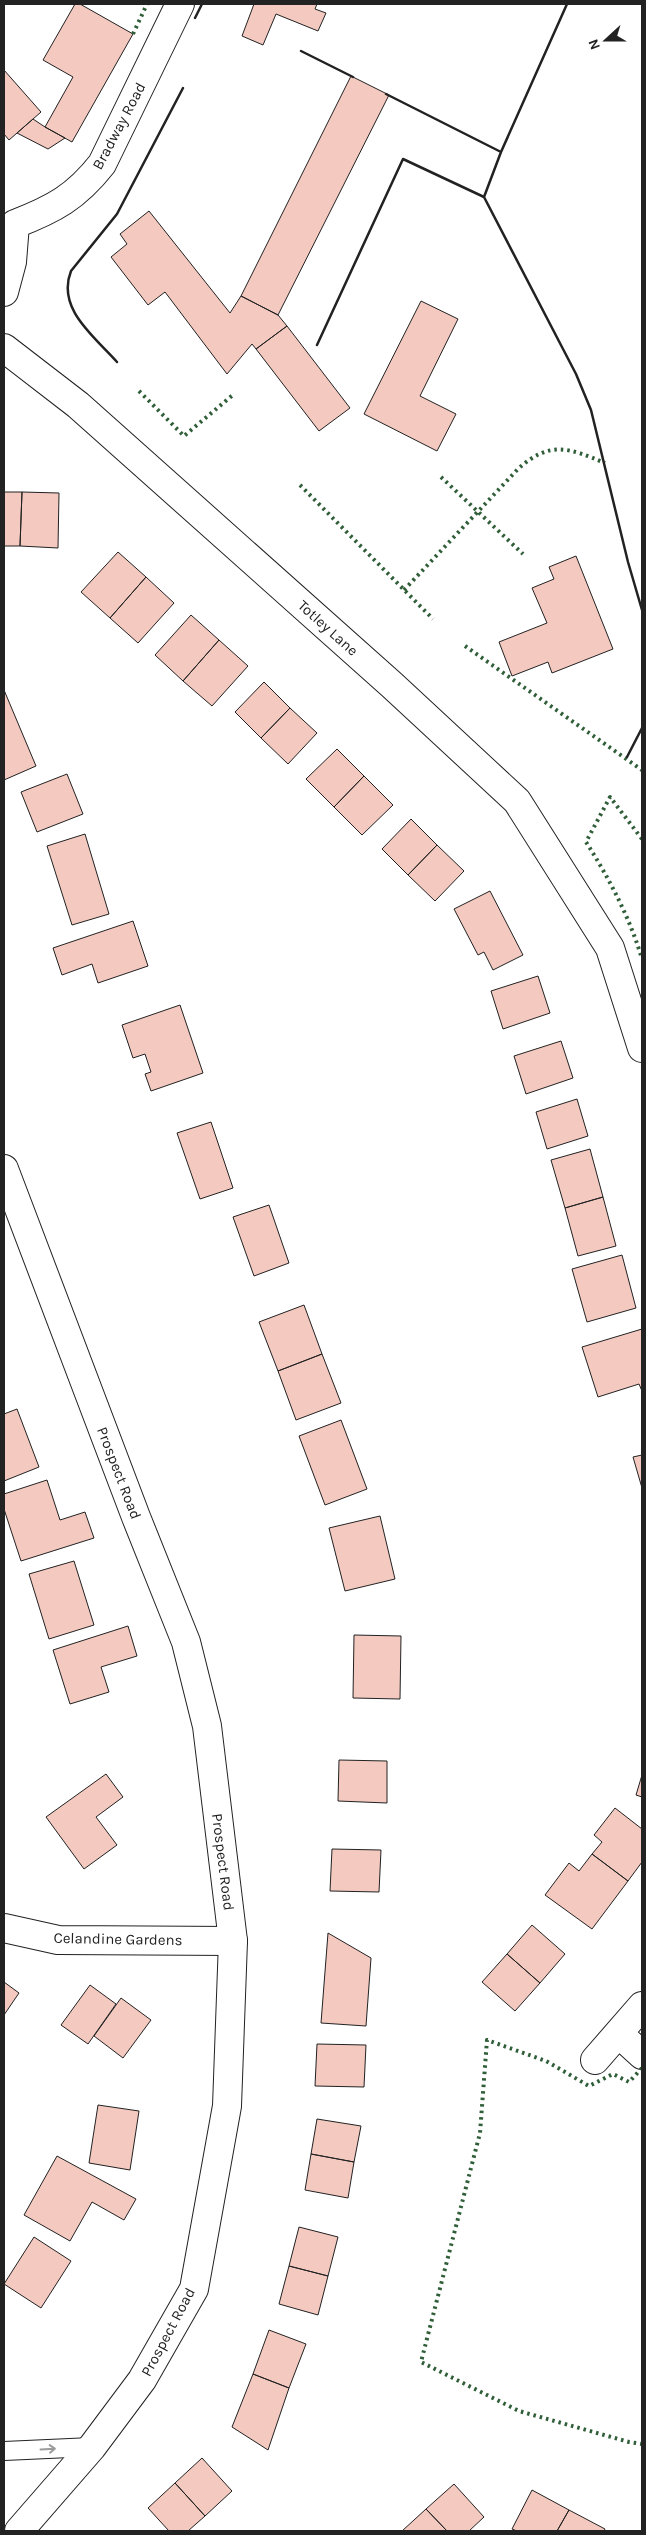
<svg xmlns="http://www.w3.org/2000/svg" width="646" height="2535" viewBox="0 0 646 2535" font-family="Karla,sans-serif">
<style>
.building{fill:#f3c9c0;stroke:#222}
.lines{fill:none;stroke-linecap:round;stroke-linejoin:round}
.lane-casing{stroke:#222;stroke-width:20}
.street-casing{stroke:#222;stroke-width:30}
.secondary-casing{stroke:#222;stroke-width:30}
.lane{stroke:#fff;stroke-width:18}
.street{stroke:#fff;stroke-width:28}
.secondary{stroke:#fff;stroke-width:28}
.hedge{stroke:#2f5e38;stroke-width:4;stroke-dasharray:2.5 4;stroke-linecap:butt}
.wall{stroke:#222;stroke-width:2.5}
.oneway{stroke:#9c9c9c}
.labels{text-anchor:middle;stroke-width:4;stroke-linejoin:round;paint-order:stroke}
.street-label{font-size:15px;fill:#222;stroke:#fff}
</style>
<rect width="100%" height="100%" fill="#fff"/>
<path class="building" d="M75,4H80L133,34L72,142L45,127L73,77L43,60Z
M254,4H317L315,9L326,13L318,31L276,14L263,45L242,36Z
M4,70L41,112L9,140L4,134Z
M351,76L389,95L278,315L241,296Z
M33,119L45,127L65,138L48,149L17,133Z
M149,211L230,313L241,296L278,315L287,326L256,349L252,344L227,374L165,292L148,305L111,257L127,244L120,234Z
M421,301L458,319L420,396L456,414L437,451L364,414Z
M287,326L350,408L319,431L256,349Z
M4,492H22L20,546H4Z
M22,492L59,493L58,548L20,546Z
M118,552L146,577L110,618L81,592Z
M576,556L613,649L552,673L548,662L512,676L499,642L547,623L532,588L554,579L549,567Z
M146,577L174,603L138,643L110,618Z
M191,615L219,640L183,681L155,655Z
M219,640L248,666L212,706L183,681Z
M264,682L290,708L261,738L235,712Z
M4,690L36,766L4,780Z
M290,708L317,733L288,764L261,738Z
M337,749L364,776L334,807L306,779Z
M67,774L83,814L37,832L21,792Z
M364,776L393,805L362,835L334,807Z
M411,819L437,845L408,875L382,849Z
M85,834L109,914L72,925L47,846Z
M437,845L464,871L435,901L408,875Z
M490,891L523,955L493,970L484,952L478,955L454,909Z
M133,921L148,966L98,983L92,964L62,975L53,948Z
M538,976L550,1013L503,1029L491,991Z
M180,1005L203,1073L151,1091L145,1074L151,1072L145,1054L133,1058L122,1025Z
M561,1041L573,1078L526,1094L514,1056Z
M577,1099L588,1136L547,1149L536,1112Z
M211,1122L233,1188L200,1199L177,1133Z
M590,1149L603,1197L565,1208L551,1160Z
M603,1197L616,1246L578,1256L565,1208Z
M269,1205L289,1263L254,1276L233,1217Z
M622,1255L636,1308L587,1322L572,1269Z
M304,1305L322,1354L278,1371L259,1322Z
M642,1329V1391L639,1384L598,1397L582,1347Z
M322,1354L341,1403L296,1420L278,1371Z
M17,1409L39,1467L4,1481V1414Z
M341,1420L367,1489L325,1505L299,1436Z
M642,1455V1488L633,1457Z
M47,1480L60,1520L85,1512L94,1538L21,1561L4,1509V1494Z
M380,1516L395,1579L345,1591L329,1528Z
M74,1561L94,1625L49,1639L29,1574Z
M128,1626L137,1656L101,1667L109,1692L70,1704L53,1650Z
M354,1635L401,1636L400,1699L353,1698Z
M339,1760L387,1761V1803L338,1801Z
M106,1774L123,1797L96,1817L117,1845L84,1869L46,1817Z
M642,1775V1797L636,1795Z
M615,1808L642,1829V1862L628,1881L592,1854L602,1842L594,1835Z
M332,1849L381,1850L379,1892L330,1891Z
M592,1854L628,1881L592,1929L545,1895L569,1863L579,1871Z
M532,1925L565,1954L540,1983L507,1954Z
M328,1933L371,1958L366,2026L321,2023Z
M507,1954L540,1983L515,2011L482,1982Z
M4,1982L19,1993L4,2015Z
M90,1985L116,2004L88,2044L61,2025Z
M121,1998L151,2020L123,2058L94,2036Z
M317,2044L366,2045L364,2087L315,2086Z
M98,2105L139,2111L130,2170L89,2163Z
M317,2119L361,2126L354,2162L311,2154Z
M311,2154L354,2162L348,2198L305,2190Z
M57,2156L136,2199L124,2220L92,2202L70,2241L24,2215Z
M299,2227L338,2237L328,2276L289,2266Z
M34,2237L71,2261L41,2308L4,2284Z
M289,2266L328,2276L318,2315L279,2304Z
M269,2330L306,2344L289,2388L253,2374Z
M253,2374L289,2388L268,2450L232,2427Z
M202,2458L232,2491L205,2516L175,2483Z
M175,2483L205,2516L188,2531H169L148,2508Z
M454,2484L484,2517L469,2531H447L426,2509Z
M532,2490L569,2510L557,2531H517L512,2529Z
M426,2509L447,2531H402Z
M569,2510L605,2529L604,2531H557Z"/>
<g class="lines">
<g class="lane-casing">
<path id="lane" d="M4,2451L92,2447"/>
</g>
<g class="street-casing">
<path id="street" d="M4,348L78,405L392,685L517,801L610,948L642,1048
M4,1928L58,1940L233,1941
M619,2034L642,2055
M595,2060L642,2006"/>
</g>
<g class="secondary-casing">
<path id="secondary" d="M15,224C54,209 76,197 102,164L180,4
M4,292L12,262L15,224
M4,1169L136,1517L186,1642L207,1726L233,1941L227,2106L194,2289L142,2380L92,2447L19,2531"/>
</g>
<use href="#lane" class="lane"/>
<use href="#street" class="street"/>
<use href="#secondary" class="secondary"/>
<path class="hedge" d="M133,34L147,4
M139,391L184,436L234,394
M441,477L523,554
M300,485L433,619
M404,590L518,469C550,440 569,448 605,463
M465,646L642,770
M642,839L610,797L586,842C609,878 630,918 642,959
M642,2068L629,2082L613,2074L589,2086L546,2061L487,2040L480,2133L421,2362L519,2411L629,2442L642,2444"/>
<path class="wall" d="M567,4L501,152L484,197L576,374L591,410L628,562L642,610
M195,18L202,4
M301,51L353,77
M386,94L501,152
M317,345L403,159L484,197
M117,362C95,337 56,309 71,271L117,214L183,88
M627,757L642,728"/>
</g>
<defs><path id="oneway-shaft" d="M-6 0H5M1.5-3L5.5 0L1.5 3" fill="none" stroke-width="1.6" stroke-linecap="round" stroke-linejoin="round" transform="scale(1.25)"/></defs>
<use class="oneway" href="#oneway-shaft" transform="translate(48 2449) rotate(-3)"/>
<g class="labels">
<g class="street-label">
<text transform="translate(119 126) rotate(-62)" y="5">Bradway Road</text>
<text transform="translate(328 628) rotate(42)" y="5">Totley Lane</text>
<text transform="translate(119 1473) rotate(69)" y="5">Prospect Road</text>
<text transform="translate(223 1862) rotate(83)" y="5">Prospect Road</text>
<text transform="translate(118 1939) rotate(1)" y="5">Celandine Gardens</text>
<text transform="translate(168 2332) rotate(-62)" y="5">Prospect Road</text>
</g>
</g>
<rect width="646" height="2535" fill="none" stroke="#222222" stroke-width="10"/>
<g transform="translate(606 40) rotate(249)" stroke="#ffffff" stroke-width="4" paint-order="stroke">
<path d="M0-4L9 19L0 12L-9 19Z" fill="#222222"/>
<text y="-8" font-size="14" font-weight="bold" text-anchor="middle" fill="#222222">N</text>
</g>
</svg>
